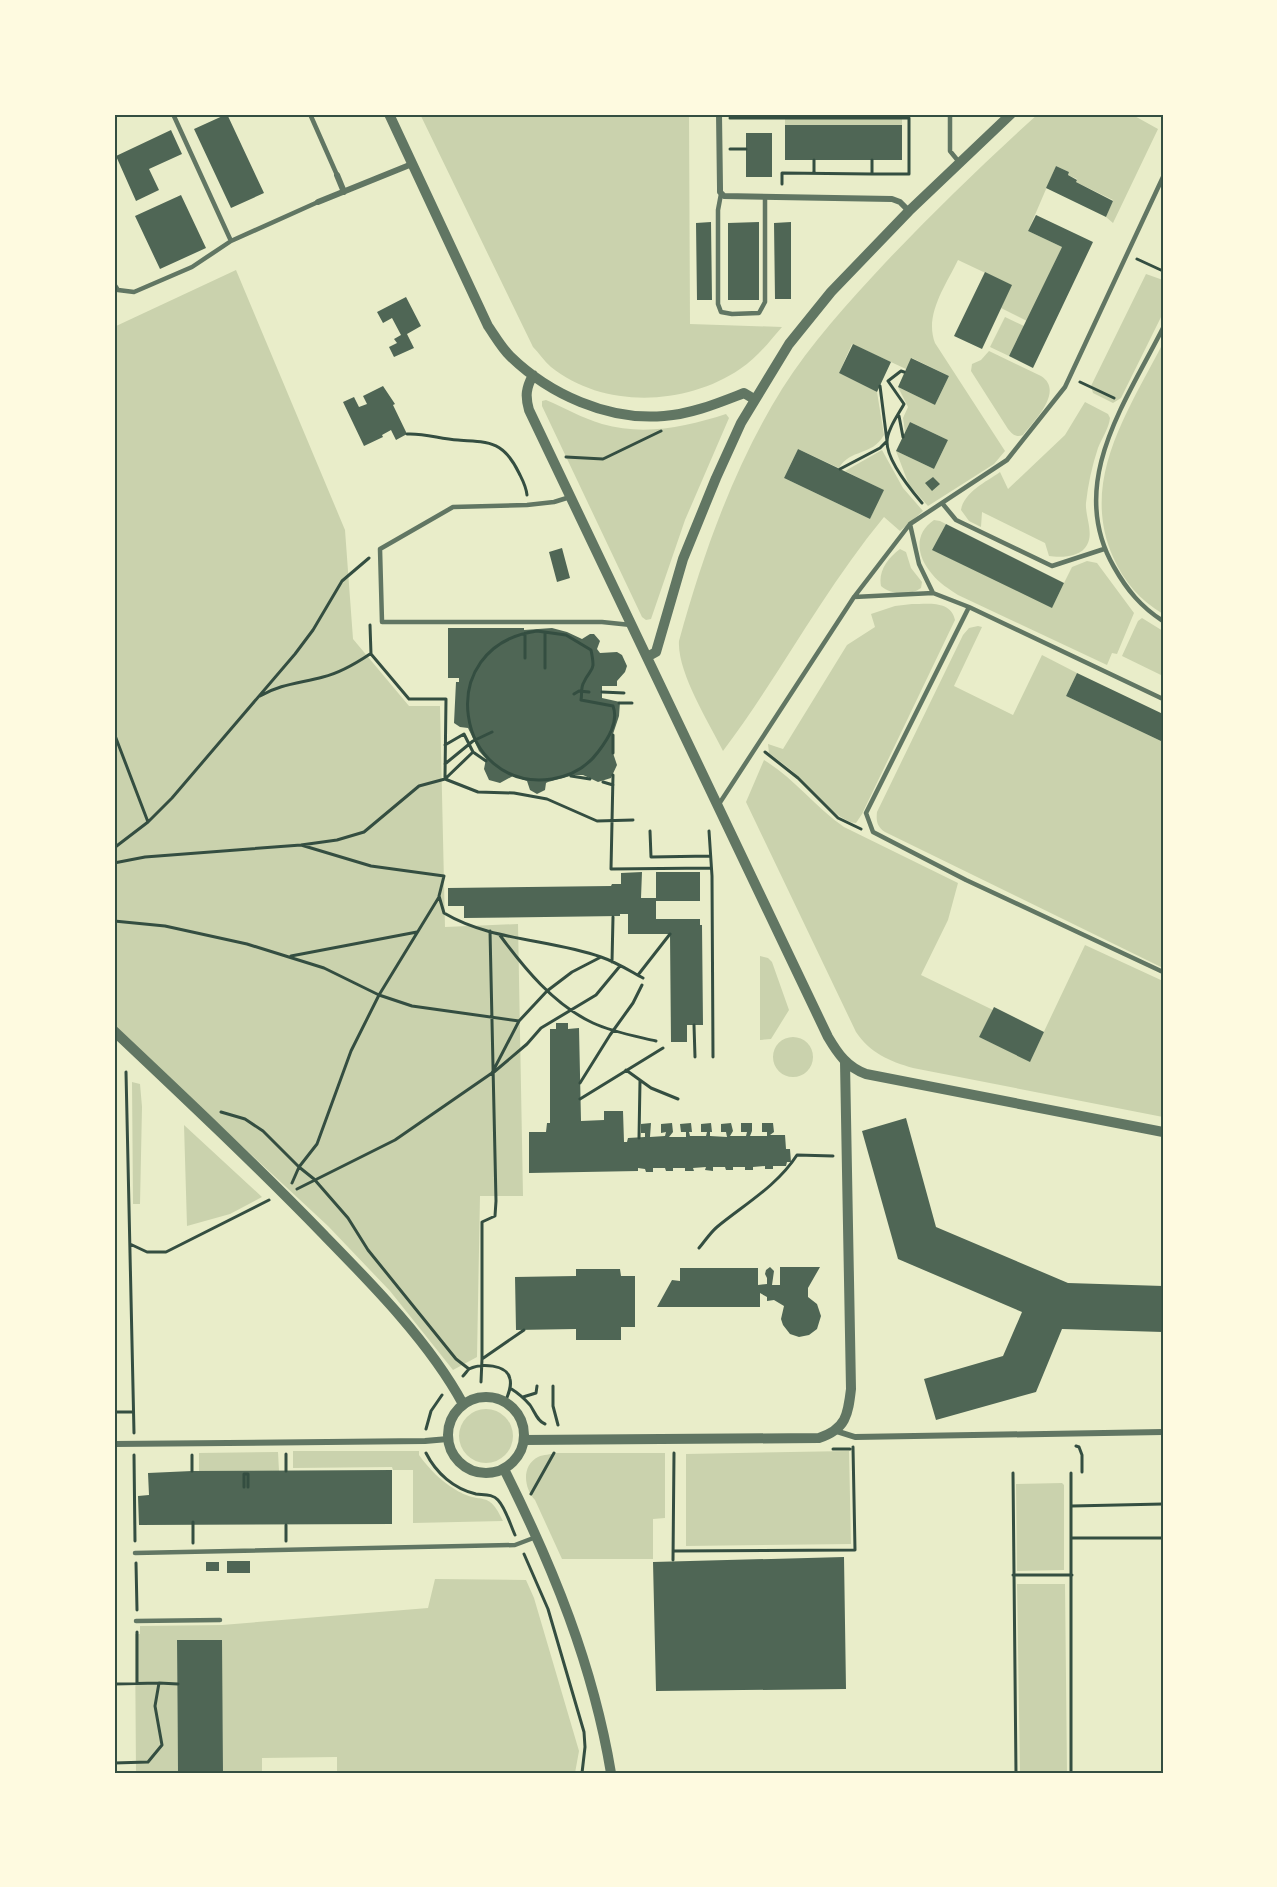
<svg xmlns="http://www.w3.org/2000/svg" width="1277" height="1887" viewBox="0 0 1277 1887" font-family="'Source Sans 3',sans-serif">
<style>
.green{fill:#cad2ad}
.building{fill:#4f6655}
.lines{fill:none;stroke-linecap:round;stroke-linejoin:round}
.path{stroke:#344e41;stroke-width:3}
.service{stroke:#617663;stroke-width:4.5}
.minor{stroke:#617663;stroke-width:6}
.tertiary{stroke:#617663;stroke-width:10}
.neatline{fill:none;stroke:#344e41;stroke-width:2}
</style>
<rect width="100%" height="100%" fill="#e9edc9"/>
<path class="green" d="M420,114H689L690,324L782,327C769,342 757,358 740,369C686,406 603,409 551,367C544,361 539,353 533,347Z
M785,114H902V125H785Z
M1038,114H1131L1158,129L1113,223L1106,217L1113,200L1076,182L1077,179L1068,175L1069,172L1056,166L1028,231L1062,247L1027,321L1001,308L1011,285L958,260C946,285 924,315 935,343L1005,451L994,464L928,506L909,485L896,451L934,469L948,440L910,422L905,432L903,418L908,407L898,387L935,405L949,376L912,358L906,369L852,344L839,373L877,392L884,435C871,457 851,448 839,468L798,449L784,478L870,519L883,490L845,471L882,450L903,488L923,511L900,531L884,517C823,591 780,675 723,751C709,723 677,672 679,641C703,554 734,466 782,389C811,343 848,303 885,263C934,211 986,161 1038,114Z
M236,270L345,530L353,639L409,706H440L445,927L518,924L523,1196H480L477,1357L453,1370L390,1291L328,1226L114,1027V327Z
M1146,274L1163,280V313L1121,398L1113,403L1093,393L1091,386Z
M1005,317L1024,326L1009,356L990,347Z
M1163,343V614C1140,600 1124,582 1113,557C1079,480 1129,410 1163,343Z
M989,351L1041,376C1065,391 1033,422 1023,435C1016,438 1012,434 1008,429L971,371L972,364L981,360Z
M546,400C565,408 582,418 602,424C644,436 686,427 726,414L729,418L685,520L651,619L646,620L642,617L542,406V401Z
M1085,402L1108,414L1110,418C1109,428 1102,438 1098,448C1092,466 1088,484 1086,503C1085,516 1094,533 1087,545C1081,557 1061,558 1049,556L1045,543L982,512L981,527L969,521L961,510C964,492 986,482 1000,472L1008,489L1065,435Z
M934,520L940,521L946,524L933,550L1052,607L1072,567L1087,561L1097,563L1134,613L1117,654L1112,653L1107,665L958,595C949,589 939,583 932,574C917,557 913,534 934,520Z
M900,549L906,552L911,568L922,582L921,588C910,596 891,595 881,586C878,571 888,558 900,549Z
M912,604C928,604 951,600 955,620L862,814L856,823C836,822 807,783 791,770C784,764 776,759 769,753L768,744L783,749L847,645L875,627L871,614L895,606Z
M1142,618L1163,631V676L1122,656L1138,621Z
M978,626L982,627L954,686L1013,715L1042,655L1077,673L1066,696L1163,742V968L885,832C877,827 876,821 877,812L963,635L969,628Z
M764,760C794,778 815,807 844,827L958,883L948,920L921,975L993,1010L979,1037L1030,1061L1085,945L1163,981V1117L913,1068C889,1061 870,1053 856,1032L746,802Z
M760,956L768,958L772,962L789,1010L771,1039L760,1040Z
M773 1057a20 20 0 1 1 40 0a20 20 0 1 1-40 0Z
M132,1082L140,1084L142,1107L140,1204H133Z
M184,1125L262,1197L230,1214L187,1226Z
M459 1436a27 27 0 1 1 54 0a27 27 0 1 1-54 0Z
M293,1451H419V1455C429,1469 441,1481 456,1490C482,1506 488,1488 503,1521L413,1523V1470H393L392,1467L293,1468Z
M849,1451L851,1544L686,1546V1454Z
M278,1452L279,1471H199V1453Z
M557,1453H665V1518L653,1519V1559H562L535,1500C524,1488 521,1466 538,1457C544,1454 550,1455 557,1453Z
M1062,1483L1064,1485V1570L1017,1571L1016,1484Z
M435,1579L526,1580L534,1598L579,1751L575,1773H337V1757L262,1758V1773H223L221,1640H177L178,1773H136L135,1634H140V1626L222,1625L428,1608Z
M1017,1584H1065L1067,1773H1020Z"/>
<path class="building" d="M227,114L264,193L231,208L194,129Z
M785,125H902V160H785Z
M171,130L182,154L149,169L159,190L136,201L116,156Z
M746,133H772V177H746Z
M1056,166L1069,172L1068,175L1077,180L1076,182L1113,201L1106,217L1046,188Z
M181,195L206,248L160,269L135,216Z
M1036,215L1093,242L1033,368L1009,356L1062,247L1028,231Z
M711,222L712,300H697L696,223Z
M759,222V300H728V223Z
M791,222V299H775L774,223Z
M985,272L1012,285L982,349L954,336Z
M406,297L421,326L407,334L414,348L394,357L389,347L397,343L394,339L401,335L392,318L383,323L377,312Z
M853,344L891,362L877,392L839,373Z
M911,358L949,376L935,405L898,387Z
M383,386L395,404L393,405L407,434L396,440L391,430L382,435L383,437L364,446L343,402L354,397L359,407L367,404L363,396Z
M910,422L948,440L934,469L896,451Z
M798,449L884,490L870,519L784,478Z
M933,477L940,484L932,491L925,483Z
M946,524L1064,583L1052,608L932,550Z
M562,548L570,578L557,582L549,552Z
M448,628H524V630L552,628L567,632L582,639L590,634H594L600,641L597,649L600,653L617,652L622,655L627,666L625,672L617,681V686H602V698L620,702L619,716L612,737L613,753L617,765L611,778L598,782L583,775H574L548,782L546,783L545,790L537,794L530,790L527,781L513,776L500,783L489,780L484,769L486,759L479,751L468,728L460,727L454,723L456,682H459V678H448Z
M1077,673L1163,714V742L1066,696Z
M642,872L641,898H656V872H700V901H656V919H700V925H702L703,1025H687V1042H671L670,934H628V914H620V916L464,918V906H448V888L611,886L612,884H621V873Z
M994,1007L1044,1032L1030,1062L979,1037Z
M556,1023H568V1029L579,1028L581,1121L604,1120V1111H623L624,1142H627L628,1138L645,1137V1133H641V1124L651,1123L650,1137L665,1136L666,1132L661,1133V1124L672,1123L673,1132L669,1137H686V1132H681L680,1124L691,1123L692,1132H689L690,1136H706L707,1132H701V1124L711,1123L712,1132H710V1136L727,1137L726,1132H721V1124L731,1123L733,1131L730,1136H746L747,1132H741V1123H752V1131L750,1136H767V1132H762V1123H773L774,1132L770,1135H785L786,1149H790L791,1162H787L786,1166H773V1169H765V1166L753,1167V1170H745V1167H733V1170H726L725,1167H713V1171L705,1170L706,1167L693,1168L694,1171H685V1168H673V1171H666L665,1168H653V1172H646L645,1169L638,1168V1171L529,1173V1132H546L547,1123H550V1029H556Z
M906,1118L936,1227L1068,1283L1163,1286V1332L1062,1329L1036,1392L936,1420L924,1379L1003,1356L1022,1312L898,1259L862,1131Z
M770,1267L774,1271L772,1285H780V1267H820L808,1288V1297L817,1304L821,1316L817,1329L809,1335L799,1337L790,1334L783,1325L781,1319L784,1306L774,1300L767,1301V1297L760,1293V1307H657L672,1280L680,1281V1268H758V1285L767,1284V1278L765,1274L766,1270Z
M576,1269H620L621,1276H635V1327H621V1340H576V1329L516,1330L515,1277L576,1276Z
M392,1470V1524L139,1525L138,1496L149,1495L148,1473L192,1471Z
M844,1557L846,1689L656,1691L653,1562Z
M227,1561H250V1573H227Z
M206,1562H219V1571H206Z
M177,1640H222L223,1773H178Z"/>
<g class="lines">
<path class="path" d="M730,118H909V174H872V160
M730,149H746
M814,173V160
M782,184V173L872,174
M1137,259L1163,271
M904,372L901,371L888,381L904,404C898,415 887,430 887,442C887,461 911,490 922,503
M1080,382L1114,398
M899,416L903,437
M407,434C425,433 440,439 458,440C491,442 504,442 519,473C523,481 526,486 527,495
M566,457L603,459L661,431
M840,469L880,448L887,441L880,386
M370,625L371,654L409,699H446L445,777
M537,631L566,635L591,650C596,674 591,666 583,684C581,688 582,695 581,700L613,706C619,722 608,739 598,752C587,767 570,776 552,779C456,793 430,646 537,631Z
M525,633V658
M545,633V668
M602,692L624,693
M574,694L579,691L589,692
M260,696C280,684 301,683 323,677C340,673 355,664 370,654
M619,703H632
M114,733L148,822
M613,735V753
M445,745L464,734L473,752L486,761
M765,752L798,778L838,818L861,829
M445,764L473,741L492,732
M613,775L611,869L711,868
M571,776L590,779
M445,779L478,792L514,793L547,799L597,821L633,820
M603,782L613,785
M650,831L651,857L710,856
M709,831L712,876L713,1057
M301,845L371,866L444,876L439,896L444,913C491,941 550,939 601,957C616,962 630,971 643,978
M114,848L148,822L172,798L295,654L313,630L342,581L369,558
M114,863L145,857L301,845L337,840L364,832L419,786L445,779L473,752
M114,921L165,926L247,944L324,968L379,995L412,1006L519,1021
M499,934C524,968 554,1005 593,1023C612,1032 635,1036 656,1041
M291,956L417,932
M612,962L613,917
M638,975L670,934
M694,1025L695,1057
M626,1070L651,1088L678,1099
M126,1072L134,1433
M494,1072L527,1044L541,1028L596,995L620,966
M580,1083L610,1035L633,1003L642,985
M580,1099L663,1048
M221,1112L245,1119L263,1131L299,1167L314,1179L348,1218L368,1250L456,1359L469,1369
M639,1138L640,1081
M292,1183L299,1167L317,1144L351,1051L379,995L439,897
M297,1189L395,1140L492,1073L519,1021L547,991L572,972L601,957
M130,1244L147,1252H166L269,1200
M699,1248C705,1241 710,1233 717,1227C745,1204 777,1186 797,1155L833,1156
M482,1359V1222L495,1216L496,1201L490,931
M463,1376C465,1374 467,1371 469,1369C481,1363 507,1364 510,1379C512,1387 508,1395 505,1402
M481,1382L482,1359L524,1330
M553,1386V1406L558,1425
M510,1388C518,1393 524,1398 530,1405C535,1412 537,1421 545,1424
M523,1397L536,1393L537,1386
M114,1412H133
M426,1429L431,1411L442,1395
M1076,1446L1079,1447L1082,1455V1472
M833,1449H850
M426,1453C436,1473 454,1489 476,1494C484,1495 493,1494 498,1500C506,1509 510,1524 515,1535
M286,1454V1471
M134,1455L135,1541
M192,1455V1471
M1013,1473L1016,1773
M244,1487V1474H248V1487
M531,1494L554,1453
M1072,1506L1163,1504
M286,1525V1541
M1072,1538H1163
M193,1543V1522
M674,1551L855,1550L853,1447
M524,1554L548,1609L584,1732L585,1747L582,1773
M673,1560L674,1453
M136,1563L137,1610
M1013,1575H1072
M137,1632V1683
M114,1684L159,1683
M114,1763L148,1762L162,1745L155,1706L159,1683L178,1684
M1071,1773V1473"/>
<path class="service" d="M173,114L231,241
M310,114L337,175
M950,114V151L959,162
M721,194L718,210V304L721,312L732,314L759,313L765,302V198
M114,284L118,290L134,292L192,267L231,241L318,202
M1163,328C1125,403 1066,484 1114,567C1127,590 1141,607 1163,621
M570,497L554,502L527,505L453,507L380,549L382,622H602L631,625
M942,503L956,520L1052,566L1104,549
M910,524L919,564L933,593L969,607L1163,699
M854,597L933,593
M969,607L866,813L873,832L966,880L1163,972
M719,804L854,597L910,524L1007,460L1065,387L1163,177
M135,1553L515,1545L536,1537
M136,1621L220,1620"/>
<path class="minor" d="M719,114L720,188V192L724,196L892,199L900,202L909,211
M337,175L344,192
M318,202L412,164
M836,1431L855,1437L1163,1432
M114,1444L425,1441L448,1439"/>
<path class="tertiary" d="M389,114L488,326C495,336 501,347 510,356C549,394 608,421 664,416C692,414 718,403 744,393L754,399
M533,375C526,388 525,396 529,410L828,1037C838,1054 847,1067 866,1074L1163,1132
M647,657L656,652L683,559L716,478L741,423L789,344L831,292L909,211L1011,114
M114,1031C185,1098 256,1165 324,1235C373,1285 430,1343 463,1404
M448 1435a38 38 0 1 1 76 0a38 38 0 1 1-76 0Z
M524,1440L819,1438C846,1429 848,1415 851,1389L845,1062
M504,1469C553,1567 593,1665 611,1773"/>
</g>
<rect width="1277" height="1887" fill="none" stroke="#fefae0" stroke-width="231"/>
<rect x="116" y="116" width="1046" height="1656" class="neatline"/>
</svg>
